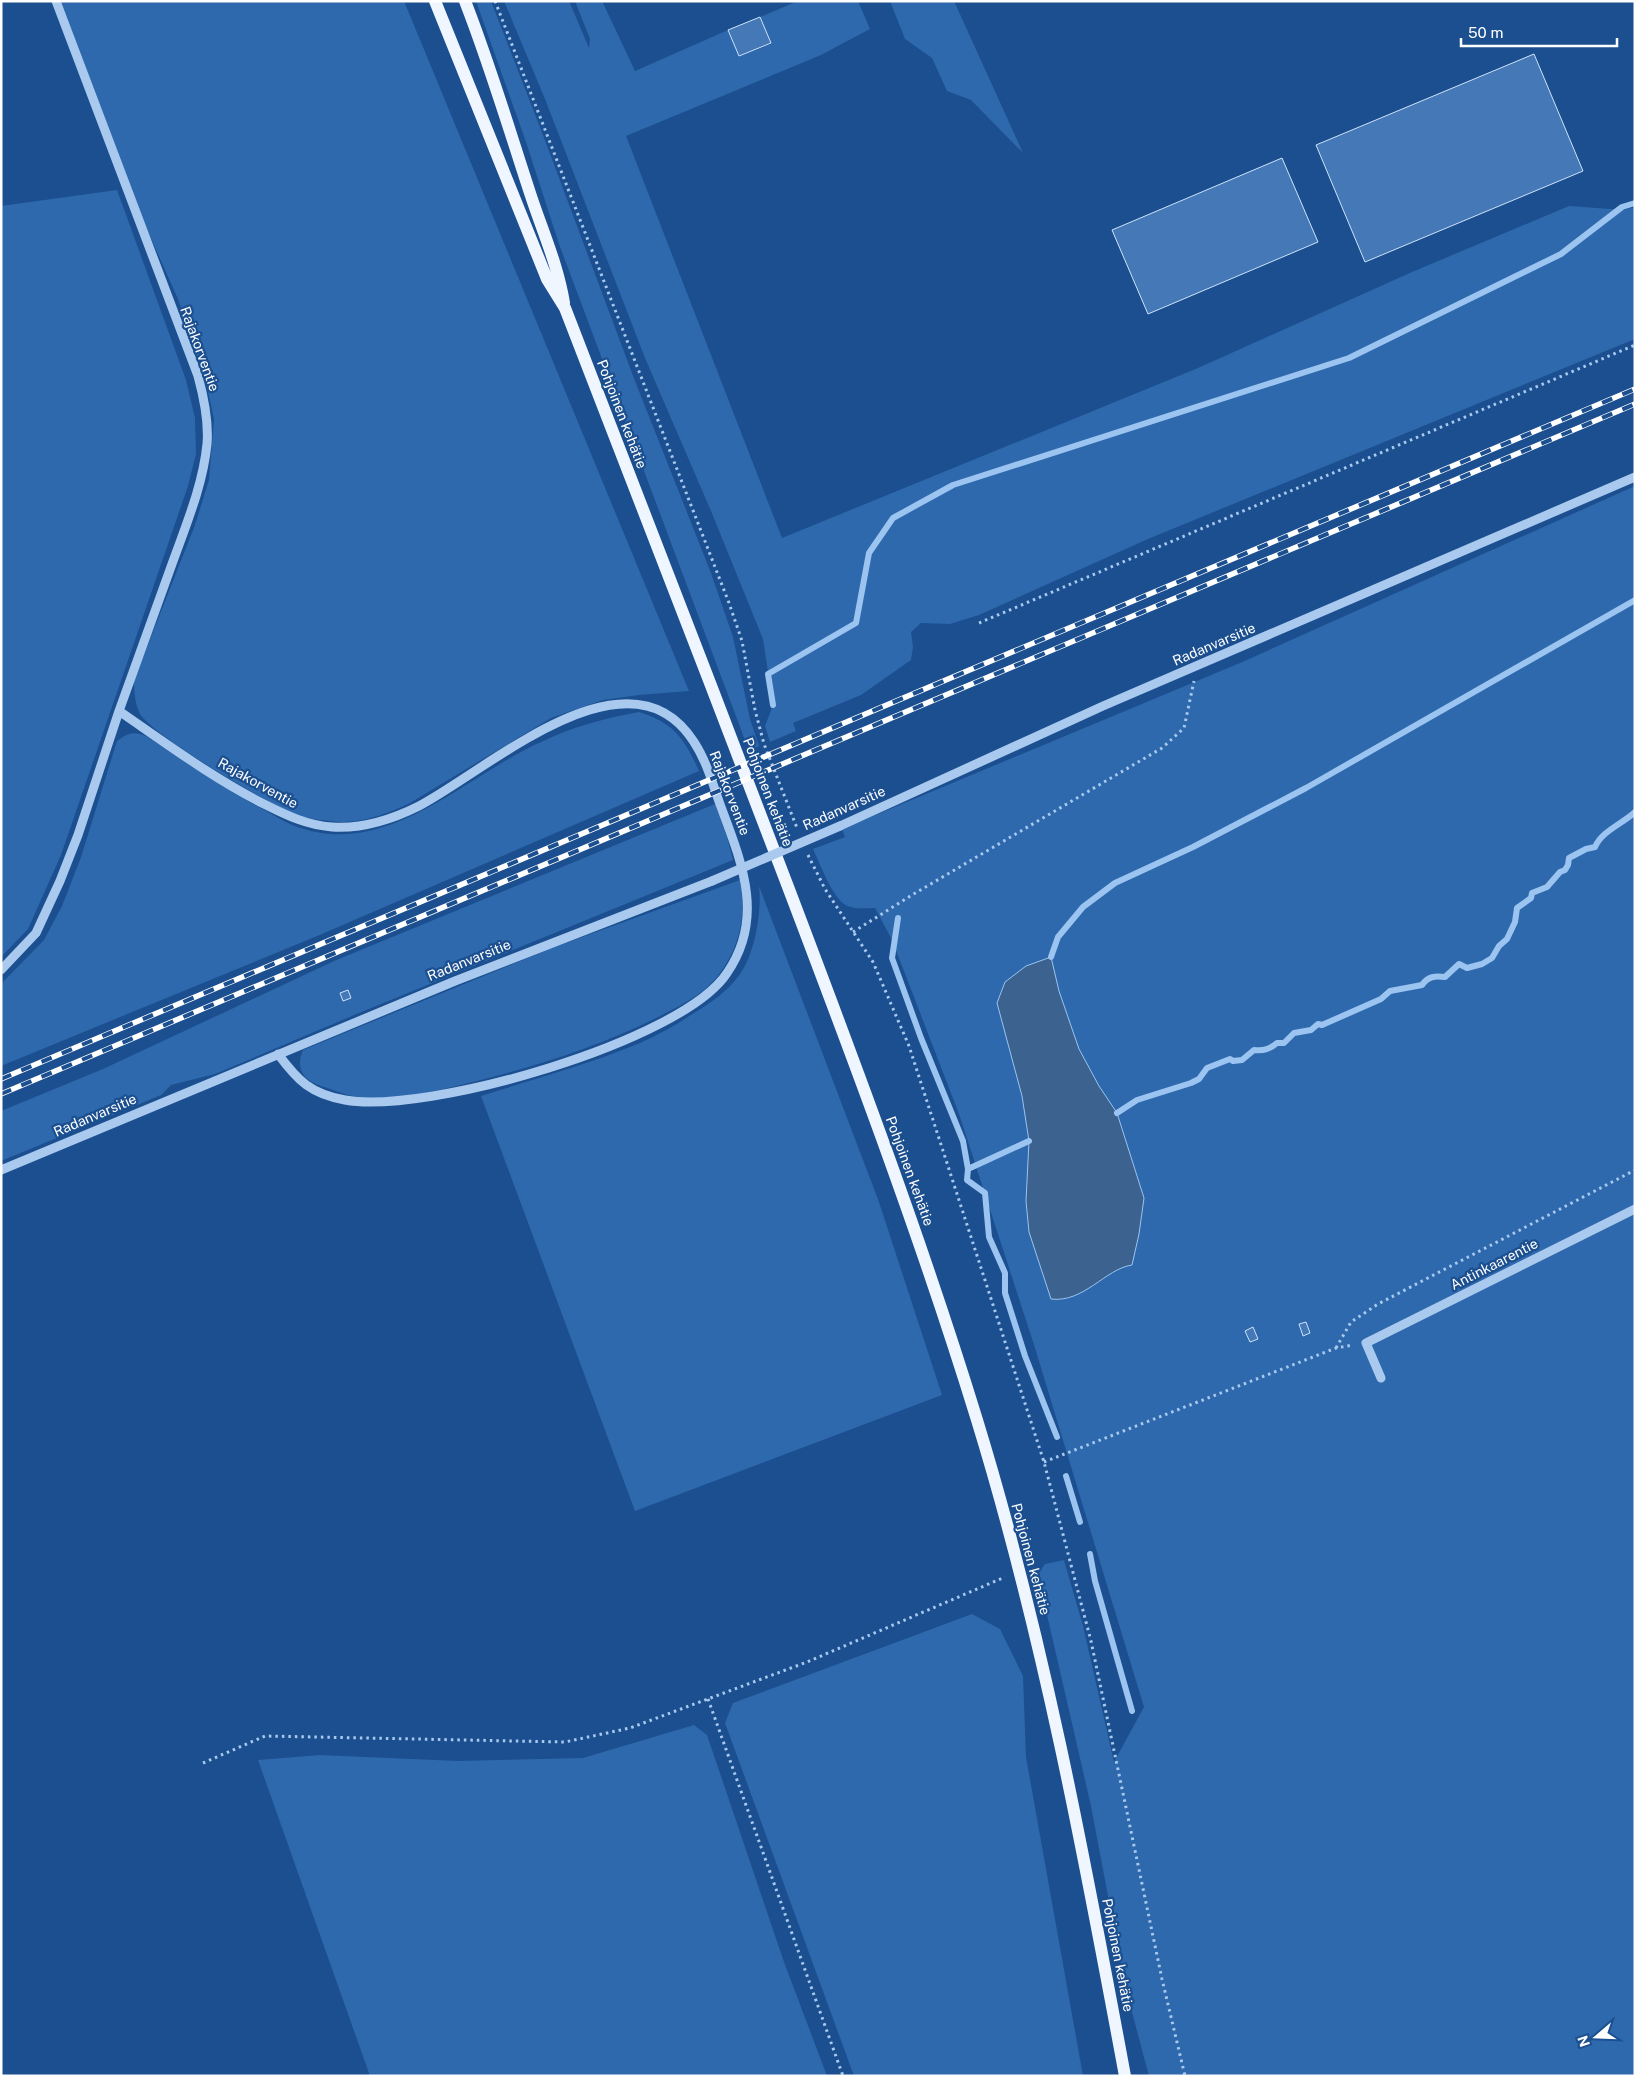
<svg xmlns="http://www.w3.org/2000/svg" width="1636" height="2077" viewBox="0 0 1636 2077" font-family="'Public Sans',sans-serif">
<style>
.green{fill:#2e69ad}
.water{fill:#3c6290;stroke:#9cc4f0}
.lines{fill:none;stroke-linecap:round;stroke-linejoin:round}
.stream{stroke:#9cc4f0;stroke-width:6}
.building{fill:#4478b7;stroke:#cfe3fa}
.path{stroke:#a9c9ee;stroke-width:3;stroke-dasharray:2.5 4;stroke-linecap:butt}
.minor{stroke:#a9c9ee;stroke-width:9}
.major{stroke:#f0f6ff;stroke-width:12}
.rail-casing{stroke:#fff;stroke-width:5.5}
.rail{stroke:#1b4f8f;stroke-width:4;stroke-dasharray:11;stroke-linecap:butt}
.minor-bridge{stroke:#a9c9ee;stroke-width:9}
.labels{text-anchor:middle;stroke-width:4.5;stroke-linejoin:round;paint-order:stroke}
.street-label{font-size:14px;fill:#fff;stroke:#1b4f8f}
</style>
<rect width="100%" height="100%" fill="#1b4f8f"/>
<path class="green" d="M61,1H404L689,691L639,695L603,700L551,718L410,803C384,815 359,825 330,821C321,820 312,819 303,817C275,809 155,737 140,714C135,704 134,691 134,680L195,525L209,480L214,419L206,382L178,299L145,225Z
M476,1H491L543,135L635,381L711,573L733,637L750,719L759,746L749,751L559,244L526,142Z
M504,1H569L589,48L590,39L575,1H602L635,71L728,30L739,56L771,44L760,17L798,1H858L870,29L821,55L626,136L782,538L1198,368L1412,272L1569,206L1624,210L1635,207V339L1148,539L979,615L950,624L921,623L911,632L913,647L911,660L861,695L793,723L796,731L770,742L765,726L773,705L763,639L711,511L645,358L545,99Z
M890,1H954L1023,153L971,100L947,91L932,58L905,39Z
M117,190L186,380L195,418L196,454L188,486L61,855L28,929L1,957V206Z
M1635,486V2076H1149L1125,1986L1091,1806L1042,1593L1039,1572L1045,1564L1064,1560L1083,1626L1114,1762L1144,1707L1035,1348L959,1114L892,940L875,908C865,908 853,910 844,904C831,894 820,864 813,849L845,837L842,829L1240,663Z
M639,712C674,723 684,738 699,771L322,934L1,1066V984L44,940L62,906L81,857L117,741C128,733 133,731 146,736C186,762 225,790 268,812C277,817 286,823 295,826C387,861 464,776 541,742C572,727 605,718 639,712Z
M715,804L727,837L733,860L359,1013L215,1074L171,1085L161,1095L1,1161V1111L103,1069L334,961Z
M740,880C746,913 741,945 720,973C707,992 682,1005 662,1015C603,1045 541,1065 477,1081C444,1089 396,1102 361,1098C348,1096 334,1090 321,1086C303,1080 295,1068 303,1050L552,948Z
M759,886L879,1202L942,1395L635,1511L481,1096C534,1079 589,1064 640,1043C659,1035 677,1024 694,1013C712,1002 727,992 740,974C755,953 762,911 759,886Z
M972,1614L1000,1629L1023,1676L1026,1757L1083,2076H854L725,1723L733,1703Z
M694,1725L707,1735L784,1962L827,2076H370L258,1760L320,1755L458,1761L583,1758Z"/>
<path class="water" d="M1051,957L1059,991L1079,1049L1099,1086L1117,1113L1144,1198L1139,1234L1132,1265C1105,1269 1084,1303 1051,1299L1029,1232L1026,1201L1029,1141L1022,1096L997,1003L1005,982L1026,966Z"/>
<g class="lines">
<path class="stream" d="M773,705L768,674L856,623L869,553L893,518L953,485L1349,358L1561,254L1622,207L1635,203
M898,918L892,958L921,1038L963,1141L968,1169L1029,1141
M1051,957L1058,937L1083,907L1115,883L1193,847L1306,788L1635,600
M1117,1113L1137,1100L1191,1083L1199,1079L1207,1068L1230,1059L1233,1061L1242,1060L1254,1050C1264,1051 1270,1049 1277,1043H1284L1294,1033L1311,1030L1318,1024L1322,1025L1381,999L1390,991L1422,985C1428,976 1435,976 1445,977L1459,964L1467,968L1482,964L1492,958L1499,946L1507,939L1515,922L1517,908L1531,898L1532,893L1547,887L1560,872L1565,870L1568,865L1569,858L1586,849L1595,847C1602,831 1622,824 1635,812
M968,1169L967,1180L985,1193L989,1237L1005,1273V1293L1025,1356L1057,1437
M1066,1476L1080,1522
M1090,1554L1095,1581L1132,1711"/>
</g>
<path class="building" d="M760,17L771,43L739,56L728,30Z
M1534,54L1583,171L1365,262L1316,145Z
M1282,158L1318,242L1148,314L1112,230Z
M348,990L351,998L343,1001L340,993Z
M1306,1322L1310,1333L1303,1336L1299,1324Z
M1253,1327L1258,1339L1250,1342L1245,1331Z"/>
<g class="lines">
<path class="path" d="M495,1L729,603L742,641L755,710L764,744L797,828
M979,623L1635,345
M808,855L825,889L873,962L909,1046L1044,1462L1091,1641L1162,1979L1185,2076
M853,932L912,895L1162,748L1184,728L1194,681
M1336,1348L1351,1322L1378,1304L1635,1170
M1044,1462L1336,1348L1353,1345
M708,1699L843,2076
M203,1763L265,1736L565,1742L630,1728L807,1662L1005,1577"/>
<path class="minor" d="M56,1L198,376C204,398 209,421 207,444C203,485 186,525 172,564C154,613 137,662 119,711C167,744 214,779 266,805C288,816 307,825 332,827C361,829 393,819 419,806C488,770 629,640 694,742C707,762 713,785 721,807C742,863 765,918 727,973C682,1042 424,1115 345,1100C311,1094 298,1081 278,1054
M840,826L1103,706L1635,477
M1,970L36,933L60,881L78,835L119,711
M1,1170L455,981L712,881
M1381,1378L1366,1343L1635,1209"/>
<path class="major" d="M435,1L547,279L565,308C640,502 716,697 790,892C856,1066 922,1241 977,1420C1043,1635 1084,1855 1125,2076
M465,1C490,65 509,129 530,193C542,230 558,265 564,303"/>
<g class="rail-casing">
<path id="rail" d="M1,1079L1635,389
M1,1094L1635,404"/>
</g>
<use href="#rail" class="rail"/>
<path class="minor-bridge" d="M712,881L840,826"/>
</g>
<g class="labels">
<g class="street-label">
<text transform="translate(200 349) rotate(70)" y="5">Rajakorventie</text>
<text transform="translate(622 414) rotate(69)" y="5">Pohjoinen kehätie</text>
<text transform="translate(1214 644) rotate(-23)" y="5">Radanvarsitie</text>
<text transform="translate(258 783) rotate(29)" y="5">Rajakorventie</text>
<text transform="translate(768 792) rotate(69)" y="5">Pohjoinen kehätie</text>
<text transform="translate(730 793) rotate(69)" y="5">Rajakorventie</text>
<text transform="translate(844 808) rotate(-24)" y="5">Radanvarsitie</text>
<text transform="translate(469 960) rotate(-22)" y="5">Radanvarsitie</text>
<text transform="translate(95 1115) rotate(-23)" y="5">Radanvarsitie</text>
<text transform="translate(910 1171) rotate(70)" y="5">Pohjoinen kehätie</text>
<text transform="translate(1494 1264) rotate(-27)" y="5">Antinkaarentie</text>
<text transform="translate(1031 1559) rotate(75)" y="5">Pohjoinen kehätie</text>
<text transform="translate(1118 1955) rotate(79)" y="5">Pohjoinen kehätie</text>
</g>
</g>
<rect width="1636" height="2077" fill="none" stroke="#ffffff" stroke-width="5"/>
<g transform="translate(1596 2037) rotate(251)" stroke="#1b4f8f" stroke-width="4" paint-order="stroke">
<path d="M0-4L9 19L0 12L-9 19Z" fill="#ffffff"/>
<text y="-8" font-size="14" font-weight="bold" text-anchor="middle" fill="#ffffff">N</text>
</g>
<path d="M1461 38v8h156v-8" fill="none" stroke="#ffffff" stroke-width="2.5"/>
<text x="1468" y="38" font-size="15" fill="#ffffff" stroke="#1b4f8f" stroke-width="4" paint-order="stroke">50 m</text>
</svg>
